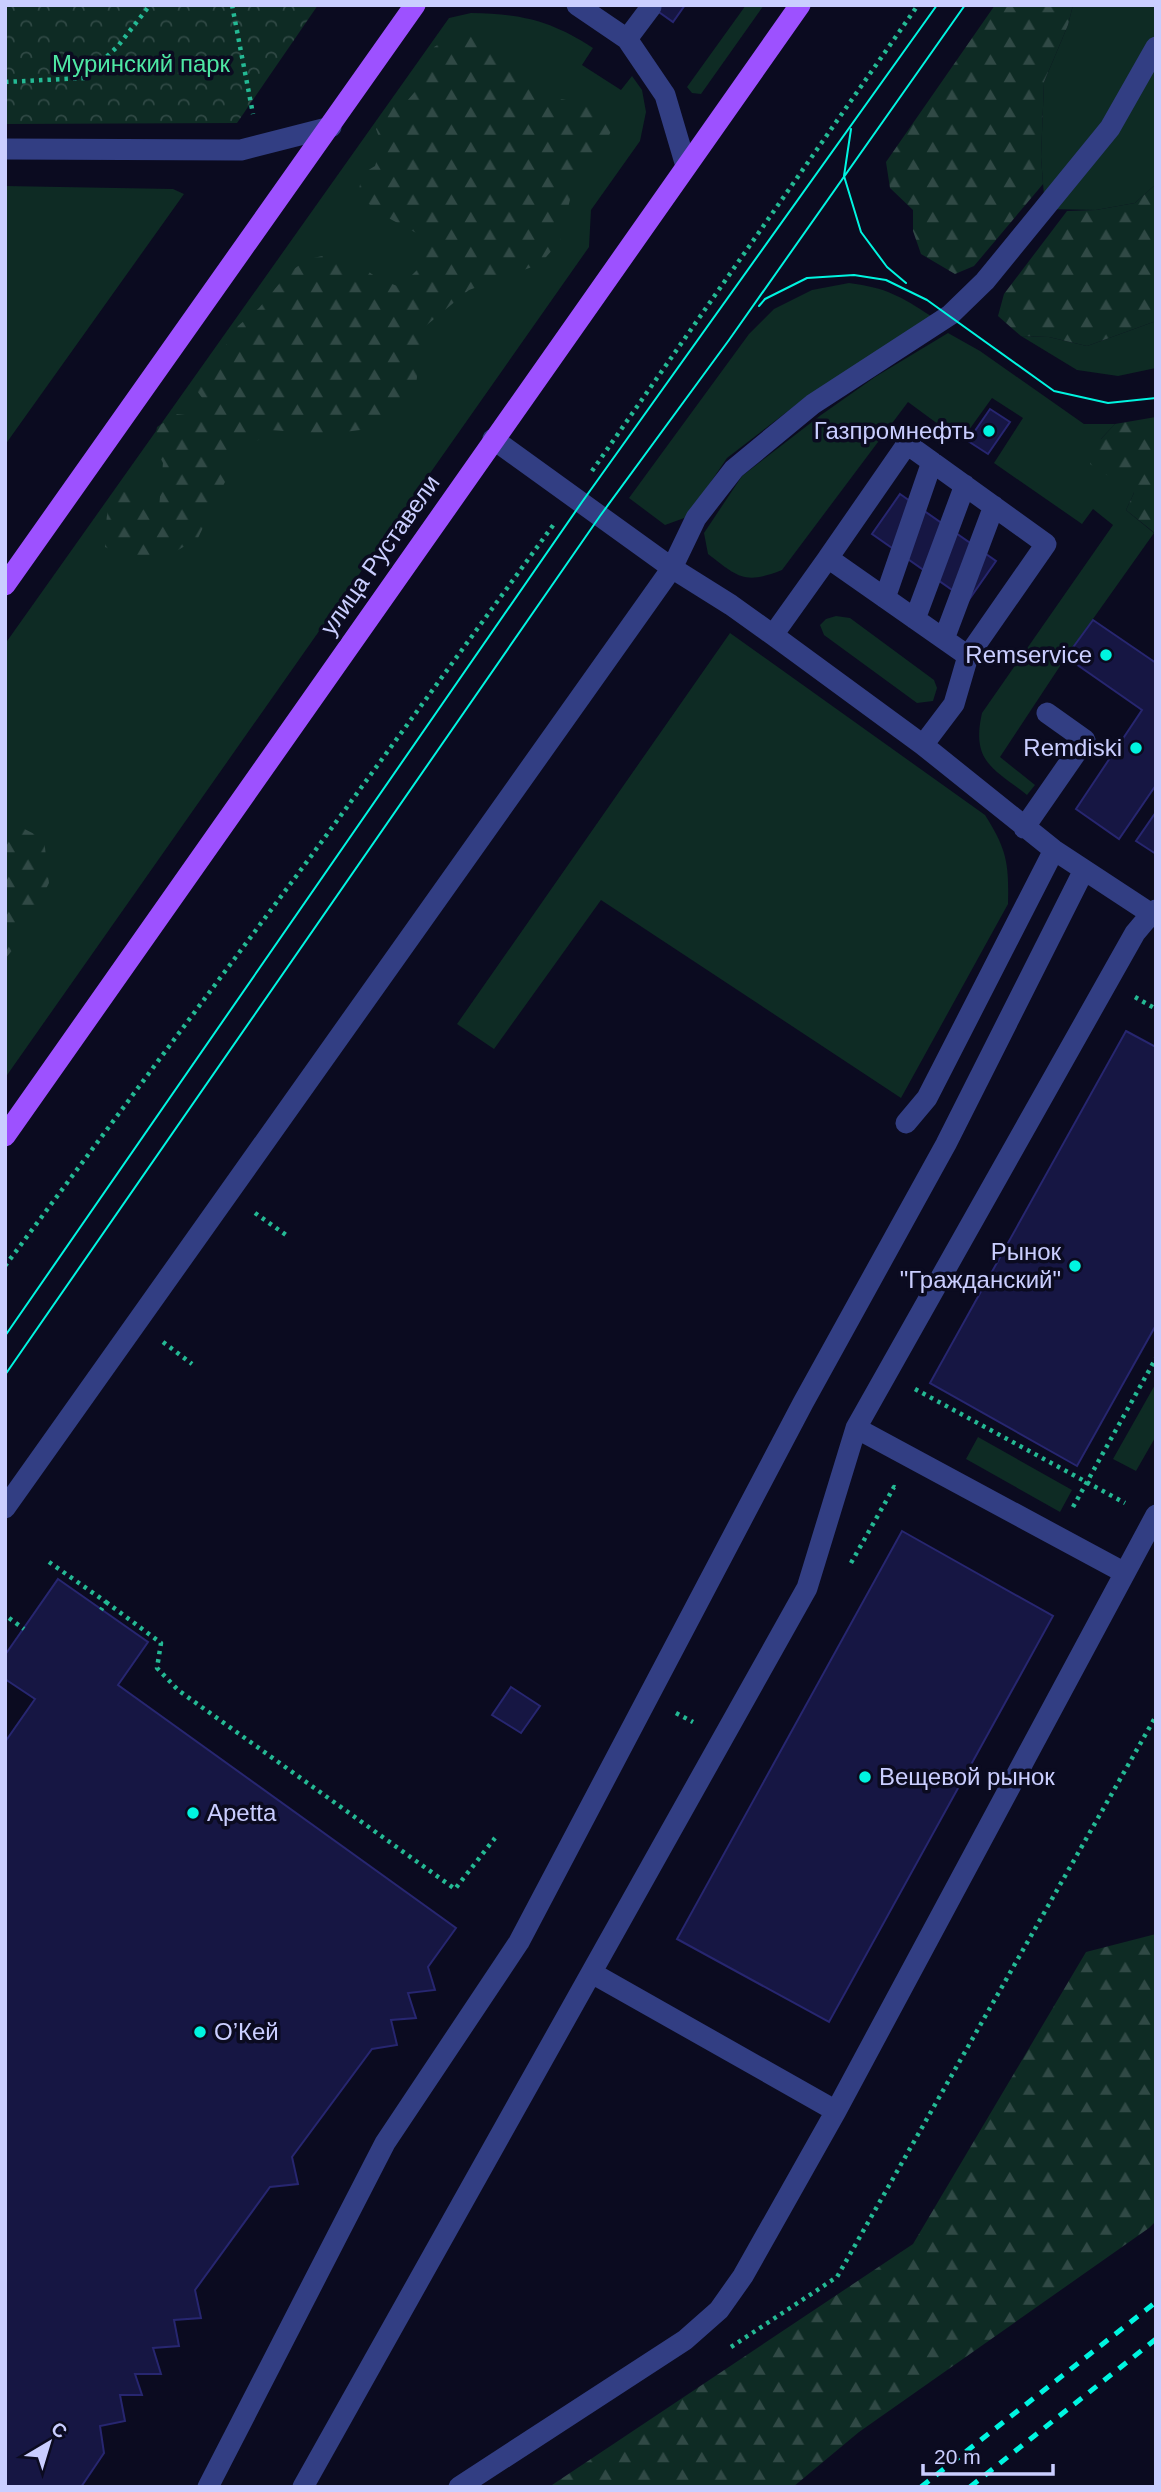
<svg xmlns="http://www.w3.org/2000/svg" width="1161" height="2492" viewBox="0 0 1161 2492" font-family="Helvetica,sans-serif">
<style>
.grass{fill:#0e2b24}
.forest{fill:url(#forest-firs)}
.park{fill:url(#park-crowns)}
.building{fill:#161643;stroke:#272670;stroke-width:2}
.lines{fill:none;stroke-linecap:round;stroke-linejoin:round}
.path{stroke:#24b994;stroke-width:4.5;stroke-dasharray:3.5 5;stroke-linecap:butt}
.minor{stroke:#323e83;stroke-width:21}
.major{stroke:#9d51ff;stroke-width:21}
.tram{stroke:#00f5e0;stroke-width:2}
.rail{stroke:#00f5e0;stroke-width:5;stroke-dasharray:10 9;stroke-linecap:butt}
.poi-dot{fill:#00f5e0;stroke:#0b0b20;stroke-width:2.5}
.labels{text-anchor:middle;stroke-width:7;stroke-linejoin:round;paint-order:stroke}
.park-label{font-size:24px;fill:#4ee7a4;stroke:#0b0b20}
.poi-label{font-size:24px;fill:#caceff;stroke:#0b0b20;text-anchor:end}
.street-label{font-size:24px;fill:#caceff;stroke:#0b0b20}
</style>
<defs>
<pattern id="forest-firs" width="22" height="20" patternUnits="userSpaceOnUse" patternTransform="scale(1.75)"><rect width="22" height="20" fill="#0e2b24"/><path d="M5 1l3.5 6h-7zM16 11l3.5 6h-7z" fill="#304945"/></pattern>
<pattern id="park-crowns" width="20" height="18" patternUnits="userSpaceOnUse" patternTransform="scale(1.75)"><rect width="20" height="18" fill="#0e2b24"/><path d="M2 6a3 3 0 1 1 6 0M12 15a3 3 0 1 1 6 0" fill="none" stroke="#304945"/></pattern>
</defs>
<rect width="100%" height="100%" fill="#0b0b20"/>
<path class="grass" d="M746,5H764L701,94L692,93L687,87Z
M1073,5H1156L1155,185L1135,203L1096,210L1045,209L1041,157L1044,82L1068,25Z
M471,13C521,14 550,20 593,48L582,65L621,90L632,76L642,90L646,112L640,141L591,210L589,247L5,1078V644L449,18Z
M5,186L173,189L184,194L5,445Z
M849,283C887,288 900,296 931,316L805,398L727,458L687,517L665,525L629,498L749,334L774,309L812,290Z
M1156,321V368L1118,376L1077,370L1021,336L1049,337L1087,346Z
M948,333L980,351L1084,424H1115L1101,439L1134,493L1126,510L1154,533L1066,657L1000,757L1035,785L1027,795C993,768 971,762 982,713L1113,525L1093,509L1082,524L994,463L1023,418L992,398L961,441L908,402L782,570C744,585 738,577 708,554L704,533L742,476L821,415L875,377Z
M836,616L850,618L934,680L937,688L933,701L917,703L824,635L820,625L826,619Z
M730,633L985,815C1007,850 1009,863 1008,904L901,1098L601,900L494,1049L457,1024Z
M1156,1383V1436L1136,1471L1113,1459Z
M978,1437L1072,1490L1060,1512L966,1459Z"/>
<path class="forest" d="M995,5H1073L1068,25L1044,82L1041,157L1043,184L974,266L955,274L921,254L913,231V210L890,188L886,162Z
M461,32L484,42L512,65L533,88L561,99L595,106L616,121L597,160L575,179L560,241L540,264L469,290L422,329L416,386L376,428L328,434L270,430L236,459L198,538L150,567L105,547C108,525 101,501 125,491L143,508H159L163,463L154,445L157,427L177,414L201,417L206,403L197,391L238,326L259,308L289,272L309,259L340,252L379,279L400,287L423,264L420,235L381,214L358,195L362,174L375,166L382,145L376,129L394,105L407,101L425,80L434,47Z
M1156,184V321L1087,346L1049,337L1021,336L998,316L1004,294L1067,211L1096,210L1135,203Z
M1156,417V534L1126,510L1134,493L1090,464L1101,439L1115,424Z
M5,819L44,839L49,883L19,942L5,959Z
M1156,1934V2221L1149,2228L859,2432L793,2487H549L913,2244L1086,1952Z"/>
<path class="park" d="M5,5H318L237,123L5,124Z"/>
<path class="building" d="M649,5H685L673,22Z
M990,409L1010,422L988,454L968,441Z
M900,494L996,561L968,601L872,534Z
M1093,620L1156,663V785L1119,839L1076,809L1142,710L1066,657Z
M1156,812V854L1136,841Z
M1126,1031L1156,1047V1325L1077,1466L930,1383Z
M902,1531L1053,1616L829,2022L677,1939Z
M58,1579L148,1642L118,1685L456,1928L428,1967L435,1990L408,1993L416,2018L391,2020L397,2045L372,2049L292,2157L298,2184L270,2187L195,2290L201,2318L174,2320L179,2346L153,2348L161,2374H135L142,2395H120L125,2421L100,2426L104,2453L81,2487H5V1742L35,1699L5,1679V1655Z
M511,1687L540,1706L521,1733L492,1715Z"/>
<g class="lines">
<path class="path" d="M232,5L253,114
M5,82L84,78L118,46L150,5
M592,471L918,5
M1135,997L1156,1009
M255,1213L286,1235
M5,1266L309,859L554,524
M163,1342L192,1364
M915,1389L1125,1503
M1073,1507L1156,1358
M49,1562L106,1602L101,1610
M851,1563L894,1487L896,1488
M106,1602L161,1643L157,1668L178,1690L455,1889L495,1838
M9,1618L24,1629
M676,1713L693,1722
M731,2347L837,2277L1156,1716"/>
<path class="minor" d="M577,5L627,39L665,95L686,166
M627,39L651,7
M5,149L241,150L331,127
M493,439L672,568L731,605L773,635L923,745L1054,850L1156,917
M828,558L907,444L1046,544L968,656
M885,598L932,462
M915,619L965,485
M773,635L828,558L968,656L954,704L923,745
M944,639L994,506
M1024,828L1085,740L1047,713
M906,1123L927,1098L1054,850
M856,1428L1125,1573
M5,1508L672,568L696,518L734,469L813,404L950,315L985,281L1110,128L1156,47
M592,1973L836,2111
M208,2487L385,2143L519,1942L803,1403L946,1144L1084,870
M303,2487L807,1588L856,1428L1135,933L1151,914L1156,910
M459,2487L685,2340L719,2310L743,2276L836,2111L1156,1515"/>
<path class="major" d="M5,585L415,5
M5,1136L800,5"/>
<path class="tram" d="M851,129L844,176L861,232L887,267L906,283
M759,306L765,299L807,278L854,275L886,280L927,300L1054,391L1108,403L1156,398
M5,1336L582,502L937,5
M5,1375L600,516L729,340L965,5"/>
<path class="rail" d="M921,2487L1156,2302
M970,2487L1156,2339"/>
</g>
<g class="poi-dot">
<circle cx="989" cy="431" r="7"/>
<circle cx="1106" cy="655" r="7"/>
<circle cx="1136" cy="748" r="7"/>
<circle cx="1075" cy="1266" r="7"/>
<circle cx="865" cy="1777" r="7"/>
<circle cx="193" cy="1813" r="7"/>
<circle cx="200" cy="2032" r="7"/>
</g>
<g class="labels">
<g class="park-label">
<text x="141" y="72">Муринский парк</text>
</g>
<g class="poi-label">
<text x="975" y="439">Газпромнефть</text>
<text x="1092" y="663">Remservice</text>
<text x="1122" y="756">Remdiski</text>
<text x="1061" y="1260">Рынок<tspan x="1061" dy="28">"Гражданский"</tspan></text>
<text x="879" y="1785" text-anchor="start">Вещевой рынок</text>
<text x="207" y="1821" text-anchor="start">Apetta</text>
<text x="214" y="2040" text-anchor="start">О’Кей</text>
</g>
<g class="street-label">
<text transform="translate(380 555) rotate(-55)" y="8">улица Руставели</text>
</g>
</g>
<rect width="1161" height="2492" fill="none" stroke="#caceff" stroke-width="14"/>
<g transform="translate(49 2443) rotate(38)" stroke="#0b0b20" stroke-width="5" paint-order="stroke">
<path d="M0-5L12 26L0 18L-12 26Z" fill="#caceff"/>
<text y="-10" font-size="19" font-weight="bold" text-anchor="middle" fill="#caceff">С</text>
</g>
<path d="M923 2464v10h130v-10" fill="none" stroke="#caceff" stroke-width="3.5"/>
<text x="934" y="2464" font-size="21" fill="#caceff" stroke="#0b0b20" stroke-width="5" paint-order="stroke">20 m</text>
</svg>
